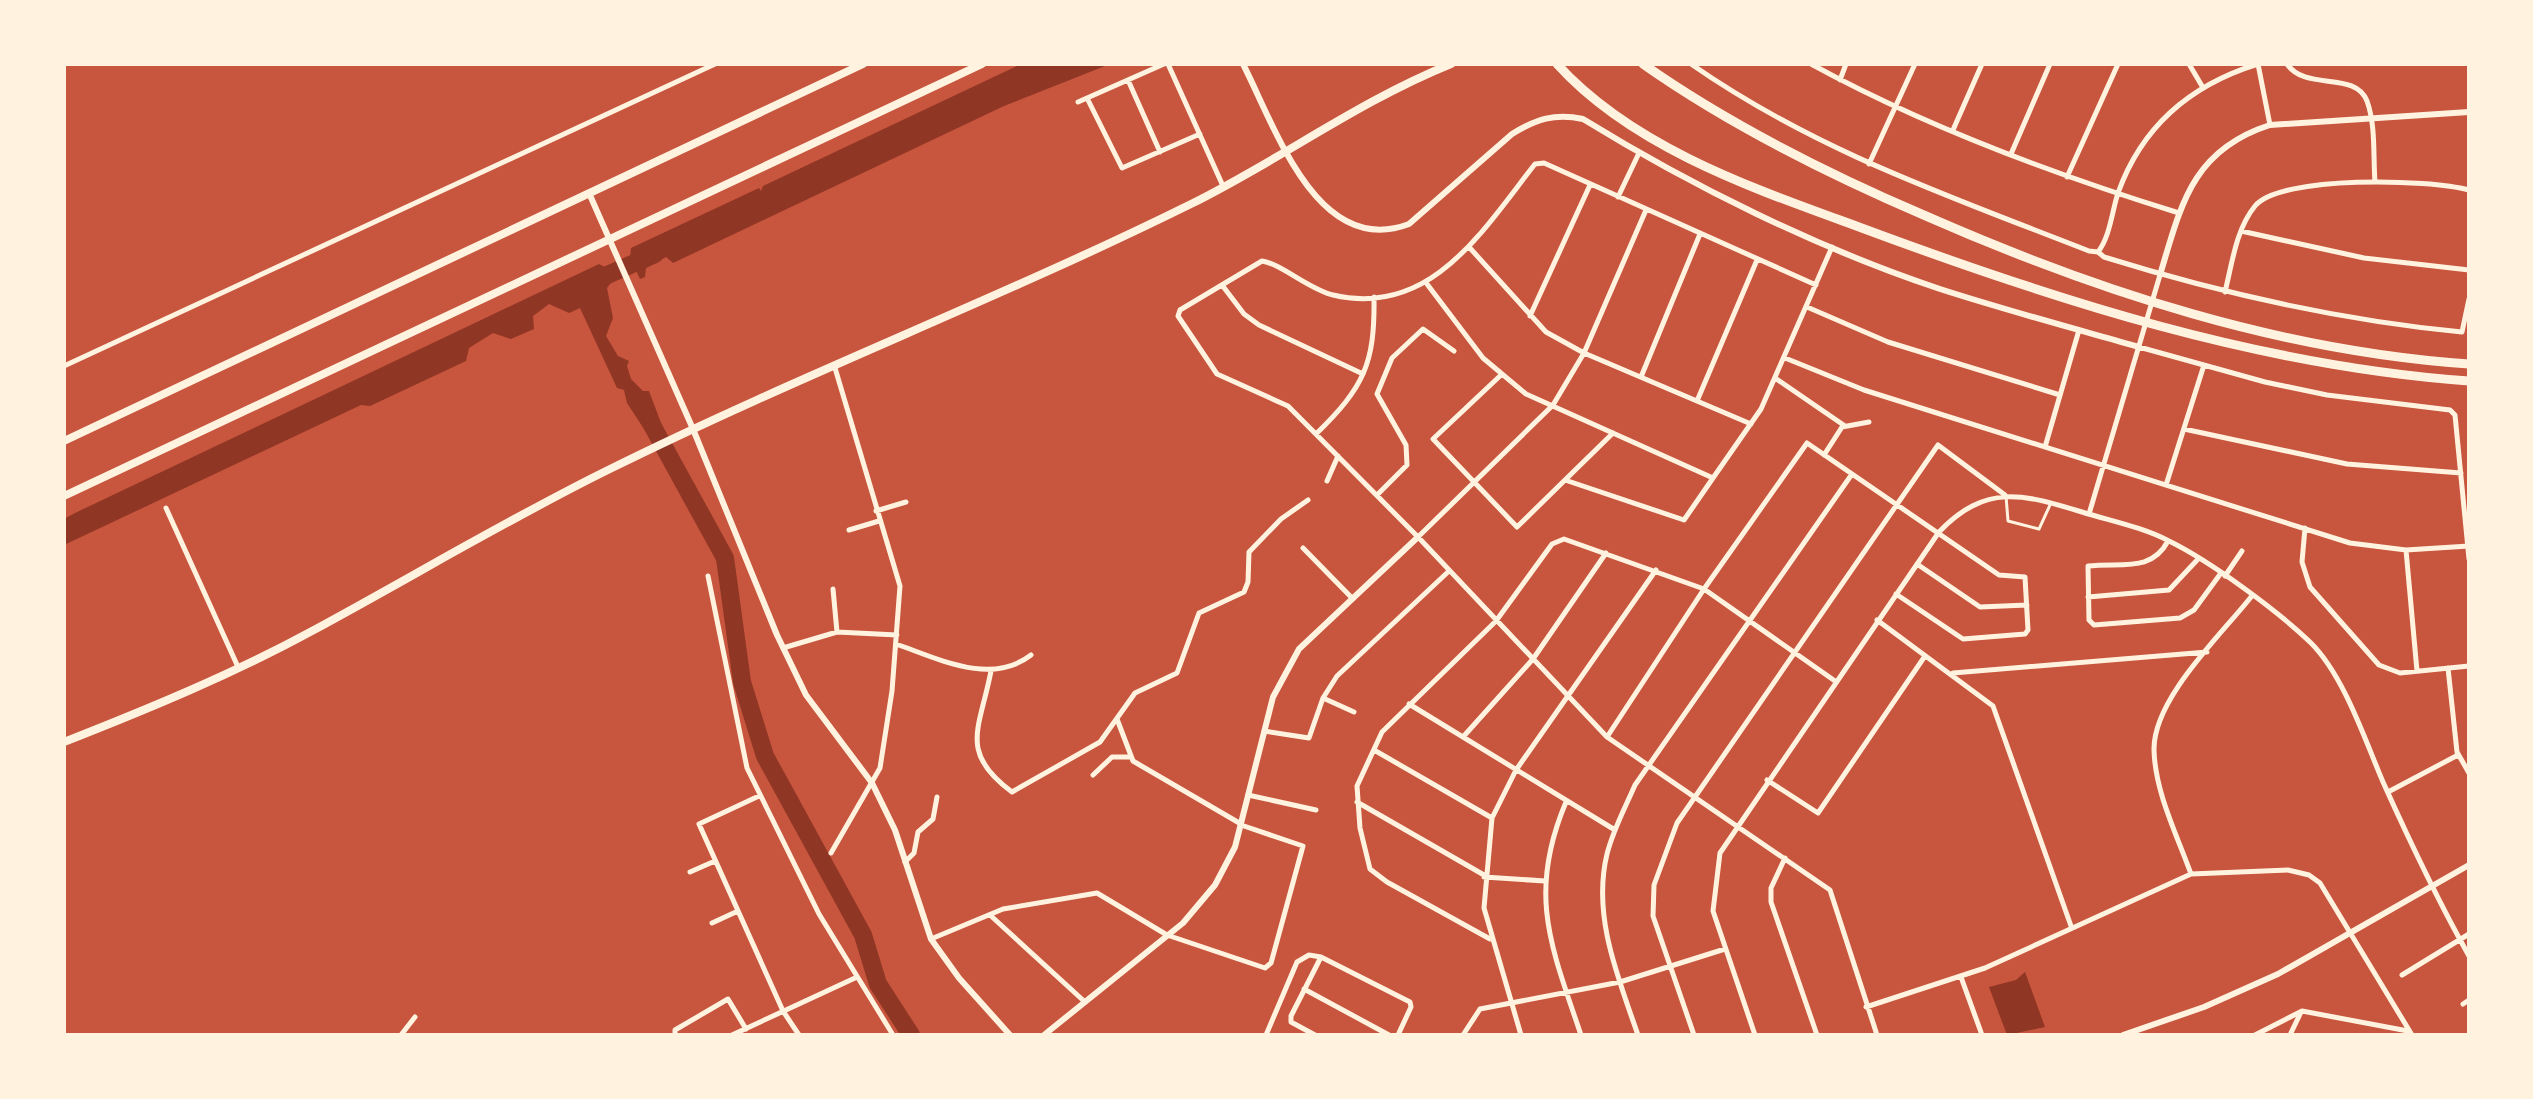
<svg xmlns="http://www.w3.org/2000/svg" width="2533" height="1099" viewBox="0 0 2533 1099" font-family="Inter,sans-serif">
<style>
.water{fill:#8f3625}
.lines{fill:none;stroke-linecap:round;stroke-linejoin:round}
.river{stroke:#8f3625;stroke-width:18}
.service{stroke:#fff3e0;stroke-width:3}
.minor{stroke:#fff3e0;stroke-width:5}
.tertiary{stroke:#fff3e0;stroke-width:6}
.primary{stroke:#fff3e0;stroke-width:8}
.trunk{stroke:#fff3e0;stroke-width:8}
.motorway{stroke:#fff3e0;stroke-width:9}
</style>
<rect width="100%" height="100%" fill="#c8553d"/>
<path class="water" d="M1021,64H1110L1004,106L673,263L666,257L646,268L645,277L640,279L630,257L631,248L759,188L761,191L763,186Z
M599,264L607,268L613,280L607,288L613,318L606,336L618,356L629,361L627,366L631,379L643,391H649L664,431L650,438L627,403L624,390L617,388L580,308L569,313L549,304L533,316L534,329L511,339L493,333L469,348L466,361L370,406L361,405L64,545V519L75,513Z
M2025,972L2045,1027L2007,1035L1989,987L2016,980Z"/>
<g class="lines">
<path class="river" d="M587,284L655,254
M647,416L725,558L742,682L765,756L863,935L878,984L911,1035"/>
<path class="service" d="M2006,496L2008,521L2039,529L2050,505"/>
<path class="minor" d="M1168,64L1223,186
M1691,64C1816,151 1949,196 2089,251L2098,252C2110,237 2112,211 2118,193C2142,126 2190,85 2258,64
M1811,64C1926,127 2053,174 2179,213
M2189,64L2202,86
M2258,64L2270,125
M2287,64C2306,92 2355,70 2367,101C2376,126 2373,157 2375,182
M1128,80L1160,152
M1840,80L1846,64
M1087,98L1122,168L1200,134
M1078,102L1164,64
M1953,130L1982,64
M2011,154L2050,64
M1869,164L1915,64
M2067,177L2118,64
M1618,197L1639,153
M2241,231L2364,258L2469,270
M1469,247L1546,332L1584,353L1751,424
M2098,252L2104,257C2223,294 2338,320 2462,332L2469,299
M1427,284L1483,358L1526,394L1713,478L1761,409L1832,247
M1222,285L1244,314L1259,325L1363,374
M1816,285L1544,163L1535,164C1483,230 1431,318 1333,295C1308,289 1282,264 1262,261L1180,310L1178,316L1217,374L1288,406L1418,537L1607,737L1830,890L1877,1035
M2225,292C2232,264 2236,229 2255,206C2281,175 2429,179 2469,190
M1807,307L1888,342L2060,395
M1530,316L1590,185
M2139,347L2265,382L2327,395L2450,410L2455,415L2469,559
M1785,358L1864,390L2350,543L2406,550L2469,546
M64,366L715,64
M1501,375L1433,439L1517,527L1613,433
M1641,377L1700,234
M1775,378L1845,426
M1697,401L1757,260
M2184,429L2347,464L2461,473
M1316,434C1364,387 1375,364 1374,297
M2045,447L2079,330
M1824,455L1842,427L1869,422
M1565,480L1684,520L1713,478
M1327,481L1338,456
M2166,485L2204,365
M1377,495L1407,465L1406,445L1377,394L1392,358L1423,329L1454,351
M166,508L238,667
M876,511L906,502
M2089,514L2160,275
M2305,528L2302,562L2310,587L2379,665L2400,673L2469,666
M849,530L879,521
M1418,537L1553,405L1584,353L1646,210
M2168,541C2151,573 2121,562 2088,566L2089,620L2094,625L2180,618L2194,610L2221,573
M1303,548L1352,598
M2406,550L2417,671
M1917,564L1980,607L2027,605
M708,576L747,768L819,914L893,1035
M2225,576L2242,551
M833,589L837,632
M2088,597L2169,590L2199,558
M1877,620L1993,706L2071,926
M896,644C939,659 991,686 1031,655
M783,648L837,632L897,635
M2448,668L2457,752L2469,773
M991,671C980,729 958,752 1012,792L1100,742L1135,693L1177,673L1199,613L1244,592L1248,582L1249,552L1281,519L1308,500
M1953,673L2207,652
M1323,698L1354,712
M1409,704L1615,830
M1117,719L1133,761L1241,824
M1264,731L1309,738L1323,698L1337,676L1449,571
M1463,737L1533,659L1606,553
M1607,737L1704,589L1807,443L1999,575L2025,577L2028,630L2025,634L1963,639L1896,594
M1374,750L1492,818
M1093,775L1112,757H1129
M1767,780L1818,813L1925,656
M2388,792L2458,755
M1248,795L1316,810
M759,796L699,824L783,1011L799,1035
M1357,802L1484,875
M1566,802C1527,894 1551,946 1581,1035
M831,853L880,768L892,691L900,586L835,368
M1785,858L1771,888V902L1817,1035
M905,862L914,853L918,832L933,819L937,797
M690,872L715,861
M2191,874C2177,835 2155,792 2154,750C2153,699 2221,635 2251,597
M1484,877L1545,881
M990,915L1085,1002
M712,923L738,911
M931,939L1003,909L1097,893L1167,935L1265,968L1271,963L1303,846L1241,825
M1490,939L1387,882L1370,869L1360,828L1357,786L1382,732L1496,621L1552,544L1564,539L1704,589L1835,681
M2402,975L2469,934
M1961,977L1982,1035
M1304,989L1389,1035
M2463,1004L2469,1000
M1866,1007L1985,968L2191,874L2288,870L2309,875L2320,883L2412,1035
M401,1035L415,1017
M675,1035V1030L728,999L746,1029
M732,1035L855,978
M1266,1035L1297,962L1309,955L1321,957L1410,1002L1411,1007L1398,1035
M1315,1035L1291,1022V1016L1321,957
M1463,1035L1480,1009L1620,982L1725,949
M1521,1035L1484,908L1492,818L1516,770L1656,570
M1638,1035C1618,977 1592,916 1607,854C1613,830 1625,808 1635,785L1852,474
M1694,1035L1653,916L1654,885L1677,823L1938,445L2005,495
M1755,1035L1713,911L1720,853L1939,532C1986,483 2023,494 2082,512C2111,521 2142,527 2169,541C2210,561 2278,611 2311,643C2344,676 2365,740 2383,782C2410,842 2437,899 2469,956
M2255,1035L2302,1011L2408,1031
M2290,1035L2301,1012"/>
<path class="tertiary" d="M1243,64C1275,126 1317,259 1409,224L1512,134C1536,119 1555,113 1583,119C1692,186 1817,248 1940,289C2005,310 2072,328 2139,347
M589,193L693,429L777,635L806,695L872,783L895,830L931,939L959,978L1010,1035
M2160,275C2181,205 2192,150 2270,125L2469,112
M1044,1035L1183,923L1215,885L1235,847L1273,697L1299,649L1418,537
M2123,1035L2204,1007L2278,974L2469,865"/>
<path class="primary" d="M64,742C148,709 233,674 312,631C412,577 510,518 612,468C802,374 1001,298 1191,204C1280,160 1359,101 1451,64"/>
<path class="trunk" d="M64,441L863,64
M64,496L982,64"/>
<path class="motorway" d="M1557,64C1633,148 1755,189 1859,227C2055,300 2259,366 2469,381
M1643,64C1731,126 1828,174 1926,216C2099,292 2281,351 2469,364"/>
</g>
<rect width="2533" height="1099" fill="none" stroke="#fff3e0" stroke-width="132"/>
</svg>
